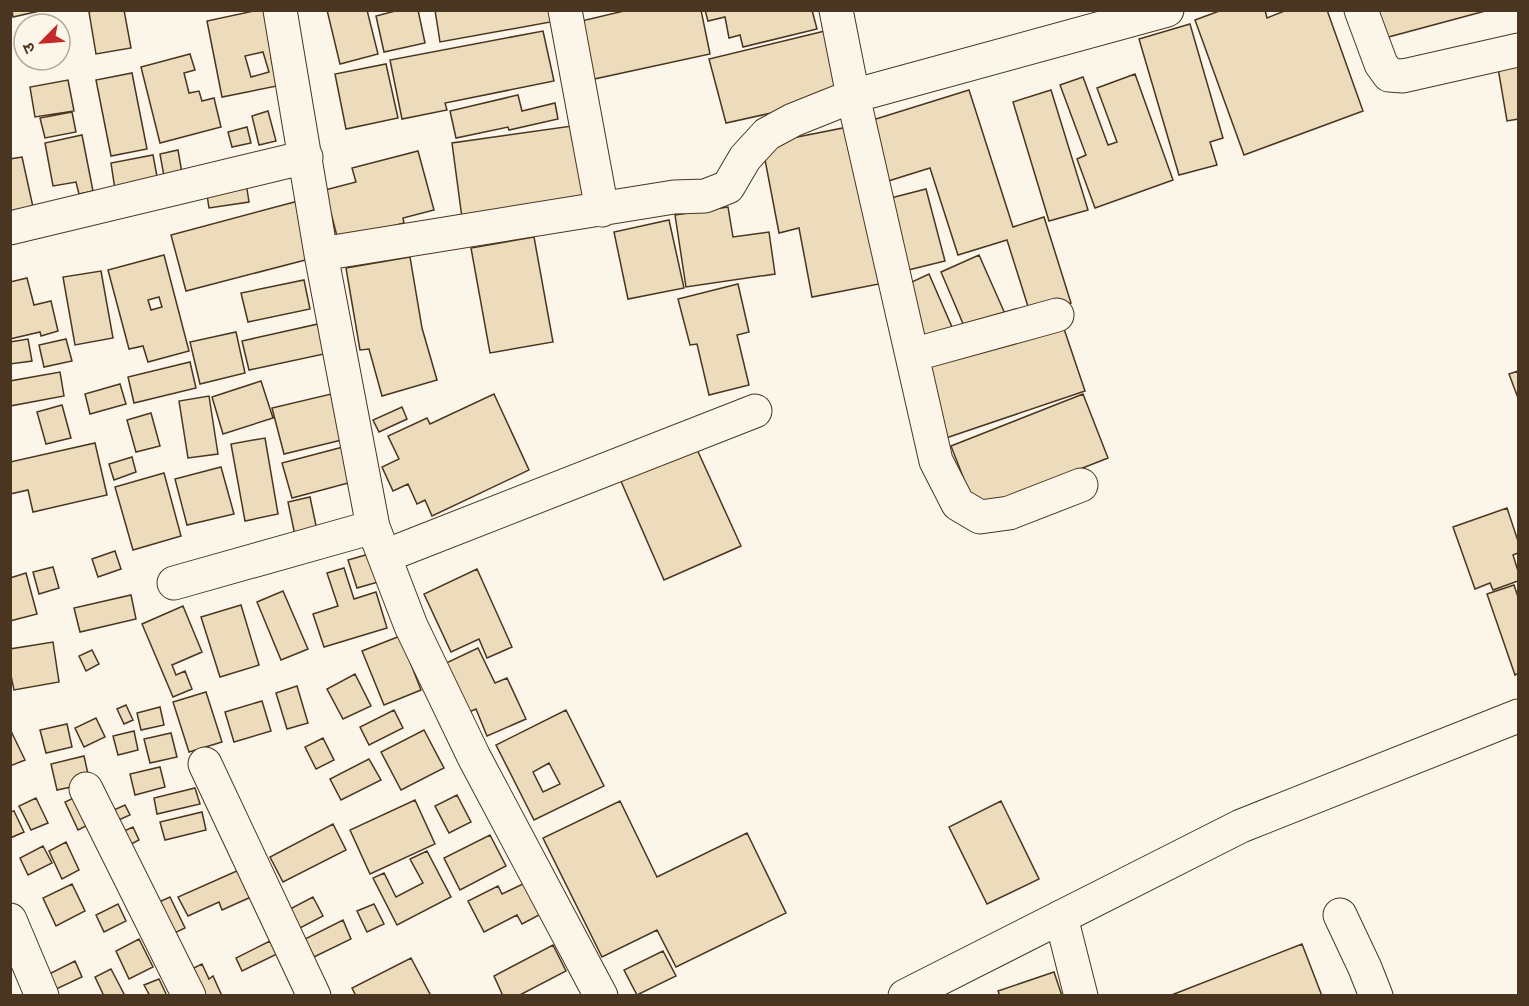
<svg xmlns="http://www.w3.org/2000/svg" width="1529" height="1006" viewBox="0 0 1529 1006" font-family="'Asap Condensed','Noto Sans Devanagari',sans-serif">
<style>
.building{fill:#ecdcbc;stroke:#4a3520;stroke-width:1.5;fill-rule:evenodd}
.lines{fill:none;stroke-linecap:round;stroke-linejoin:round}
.minor-casing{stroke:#4a3520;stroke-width:35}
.tertiary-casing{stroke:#4a3520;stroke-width:35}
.minor{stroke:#fbf6e9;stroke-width:33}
.tertiary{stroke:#fbf6e9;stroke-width:33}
</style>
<rect width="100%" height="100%" fill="#fbf6e9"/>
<path class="building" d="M12,10H44L13,17Z
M95,10H124L131,48L96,54L89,12Z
M258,10H275L283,55L271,57L277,86L222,97L207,21ZM263,52L269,72L251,77L245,56Z
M327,10H367L378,54L340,64Z
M399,10H418L425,43L384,52L376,16Z
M435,10H554L556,21L440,42Z
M628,10H701L710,54L585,81L573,23Z
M705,10H812L817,29L743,47L740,35L729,38L725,17L708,21Z
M1222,10H1265L1267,18L1287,10H1327L1363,111L1244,155L1195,20Z
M1372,10H1489L1381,39Z
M1190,24L1223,138L1210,142L1217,165L1179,175L1139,39Z
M829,30L844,97L726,123L709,59Z
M543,31L554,81L445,103L447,110L402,119L390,60Z
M190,54L195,70L184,73L189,93L199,91L202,101L214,98L221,127L160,143L141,67Z
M1518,58V119L1507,121L1497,62Z
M386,64L398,118L346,129L335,74Z
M132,73L147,149L111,156L96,80Z
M1135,74L1173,180L1095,208L1077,159L1086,155L1060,85L1083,77L1108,145L1117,142L1097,88Z
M68,80L74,111L35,117L30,87Z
M969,90L1013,227L1044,217L1071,303L1031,316L1007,240L958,255L930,168L882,183L863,123Z
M1051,90L1088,210L1049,221L1013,102Z
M518,95L522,111L555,103L558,119L509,130L508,127L456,138L450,111Z
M268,111L276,141L259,145L252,116Z
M72,112L76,132L45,138L40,118Z
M579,125L590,200L462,218L452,143Z
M247,127L251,143L232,147L228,132Z
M848,127L879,284L812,297L799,228L779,233L762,144Z
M82,135L93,191L79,194L76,182L53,186L45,143Z
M178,150L183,179L165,182L160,154Z
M418,151L434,210L403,218L404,223L338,240L325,190L356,182L352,168Z
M153,155L159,187L116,196L111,163Z
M22,157L33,207L10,212V159Z
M245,176L249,202L209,208L205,182Z
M926,189L945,261L896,273L879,201Z
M302,200L317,257L186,291L171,235Z
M728,207L733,237L769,232L775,274L686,287L675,215Z
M669,220L684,288L628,299L614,232Z
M534,237L553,342L490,353L471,248Z
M164,255L189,351L148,362L143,346L129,349L108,270ZM159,297L162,307L151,310L148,300Z
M979,255L1006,316L967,333L941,272Z
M410,257L422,328L437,380L382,396L369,349L360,350L346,268Z
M101,271L113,338L75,345L63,277Z
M929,274L955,334L927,347L901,287Z
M27,278L34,305L51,301L58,331L41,336L40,332L10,339V282Z
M304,280L310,309L248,322L241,293Z
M738,284L749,332L737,335L749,385L709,395L697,344L690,345L678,299Z
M1060,317L1085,391L946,438L921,364Z
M318,324L324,354L249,370L242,341Z
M236,332L245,373L200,384L190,342Z
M28,339L32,361L10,364V342Z
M66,339L72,361L44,367L39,345Z
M190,362L196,388L134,403L128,377Z
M1518,371V398L1509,374Z
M60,372L64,396L10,406V381Z
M261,381L273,418L223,434L212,397Z
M120,384L126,404L90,414L85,394Z
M331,394L354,437L284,454L272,408Z
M494,394L529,470L432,516L425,500L417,504L408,484L393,491L382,467L399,459L388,436L427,418L430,424Z
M1083,394L1108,458L976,510L951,446Z
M209,396L218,454L188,458L179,401Z
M62,405L71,438L46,444L37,412Z
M402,407L407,419L379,432L373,420Z
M151,413L160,446L136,452L127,420Z
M265,438L278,514L245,521L231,444Z
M95,443L107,495L33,512L28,490L10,494V462Z
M695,445L741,546L664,580L620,479Z
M343,447L352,482L292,498L282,463Z
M132,457L136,472L114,480L109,464Z
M221,467L234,514L187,525L175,479Z
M164,473L181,536L133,550L115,487Z
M310,497L318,535L296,540L288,502Z
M1507,508L1518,541V553L1513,555L1518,571V581L1493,590L1490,583L1475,589L1453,527Z
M115,551L121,569L98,577L92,559Z
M369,554L378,582L357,588L348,560Z
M53,567L59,588L39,594L33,572Z
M344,568L354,599L376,592L387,628L324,647L313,614L338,606L327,573Z
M477,569L512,647L487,658L479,639L451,652L424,594Z
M26,573L37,614L10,621V578Z
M1514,585L1518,597V673L1515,675L1487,594Z
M283,591L308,649L281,660L257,602Z
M131,595L136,619L80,632L74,608Z
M241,605L259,665L220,677L201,617Z
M183,606L202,652L172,665L176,675L185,671L192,689L173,697L142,624Z
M400,636L421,690L384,705L362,651Z
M53,642L59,682L14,690L10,671V649Z
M478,648L495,683L507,678L526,719L487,736L476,709L467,713L444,664Z
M92,650L99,664L86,671L79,656Z
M355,674L371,706L343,719L327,689Z
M297,686L308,723L287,729L276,693Z
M206,692L222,742L189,752L173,702Z
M262,701L271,731L234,742L225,712Z
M126,705L133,720L124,724L117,709Z
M160,707L164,725L141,730L137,713Z
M394,710L403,728L369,745L360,727Z
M566,710L604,786L534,820L496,745ZM549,763L560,784L543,792L533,772Z
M96,718L105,737L84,747L75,728Z
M67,724L72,747L46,753L40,730Z
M10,729L25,760L10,766Z
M424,730L444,768L401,790L381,752Z
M134,731L138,750L118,755L113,736Z
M171,733L177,757L150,763L144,739Z
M323,738L334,760L316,769L305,747Z
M84,756L90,783L57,790L51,764Z
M369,759L381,780L341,800L330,779Z
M160,767L165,787L135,795L130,774Z
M195,788L200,804L157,814L154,798Z
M82,794L96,821L78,830L65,802Z
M457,795L471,822L449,833L435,806Z
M36,798L48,823L31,830L19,806Z
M415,800L435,844L370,874L350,830Z
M620,801L657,877L747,833L786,913L676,967L657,930L602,957L543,838Z
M1001,801L1039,879L987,904L949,827Z
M125,805L130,815L112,823L107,813Z
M14,811L24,832L10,838V812Z
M202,812L206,830L165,840L160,822Z
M333,824L346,850L283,882L270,857Z
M133,827L139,840L122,849L115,835Z
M490,835L506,866L460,890L444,858Z
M66,842L79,870L62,879L49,851Z
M43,846L52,863L28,875L20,858Z
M427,851L451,897L397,925L373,878L384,873L396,897L423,883L410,859Z
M239,870L251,897L222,910L219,902L188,916L178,897Z
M525,883L541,914L522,924L517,915L484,932L468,901L498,886L502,894Z
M72,884L85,911L56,926L43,898Z
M170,897L185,928L166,937L150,906Z
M313,897L323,916L300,928L290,909Z
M118,904L126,921L104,932L96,915Z
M374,904L384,924L367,932L357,911Z
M343,920L351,939L314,957L305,939Z
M139,939L153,967L129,979L116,951Z
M270,941L277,954L242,971L236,958Z
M1302,944L1322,996H1169Z
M553,945L566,971L518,996H503L494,976Z
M663,951L676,976L637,995L624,970Z
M411,958L431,996H356L352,988Z
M75,961L82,977L52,991L45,976Z
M202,964L209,979L213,976L222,996H192L181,974Z
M111,969L124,994L120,996H104L95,977Z
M1054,972L1062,996H1000L998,991Z
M159,979L167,996H150L144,985Z"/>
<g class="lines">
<g class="minor-casing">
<path id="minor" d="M280,10L321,254L373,527L411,626L474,757L601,996
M565,10L602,210
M1361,10L1381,64L1389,75L1403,76L1518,50
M10,228L306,157
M321,254L674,197L705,196L728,187L745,158L767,134L793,120L853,96L836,10
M912,355L1057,315
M1081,485L1009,513L980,517L958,504L936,461L853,96L1167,10
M385,556L755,411
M174,583L373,527
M205,764L314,996
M86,789L189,996
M1340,915L1365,968L1376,996
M1061,917L1081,996
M10,920L42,996"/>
</g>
<g class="tertiary-casing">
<path id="tertiary" d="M905,996L1241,826L1518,716"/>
</g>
<use href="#minor" class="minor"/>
<use href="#tertiary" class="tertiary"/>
</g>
<rect width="1529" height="1006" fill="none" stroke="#4a3520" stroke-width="24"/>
<g transform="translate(42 42) rotate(245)"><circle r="28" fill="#fbf6e9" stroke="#b4a999" stroke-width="1.5"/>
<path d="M0-4.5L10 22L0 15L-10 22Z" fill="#c62828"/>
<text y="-9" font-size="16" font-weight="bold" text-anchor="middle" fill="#4a3520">उ</text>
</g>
</svg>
